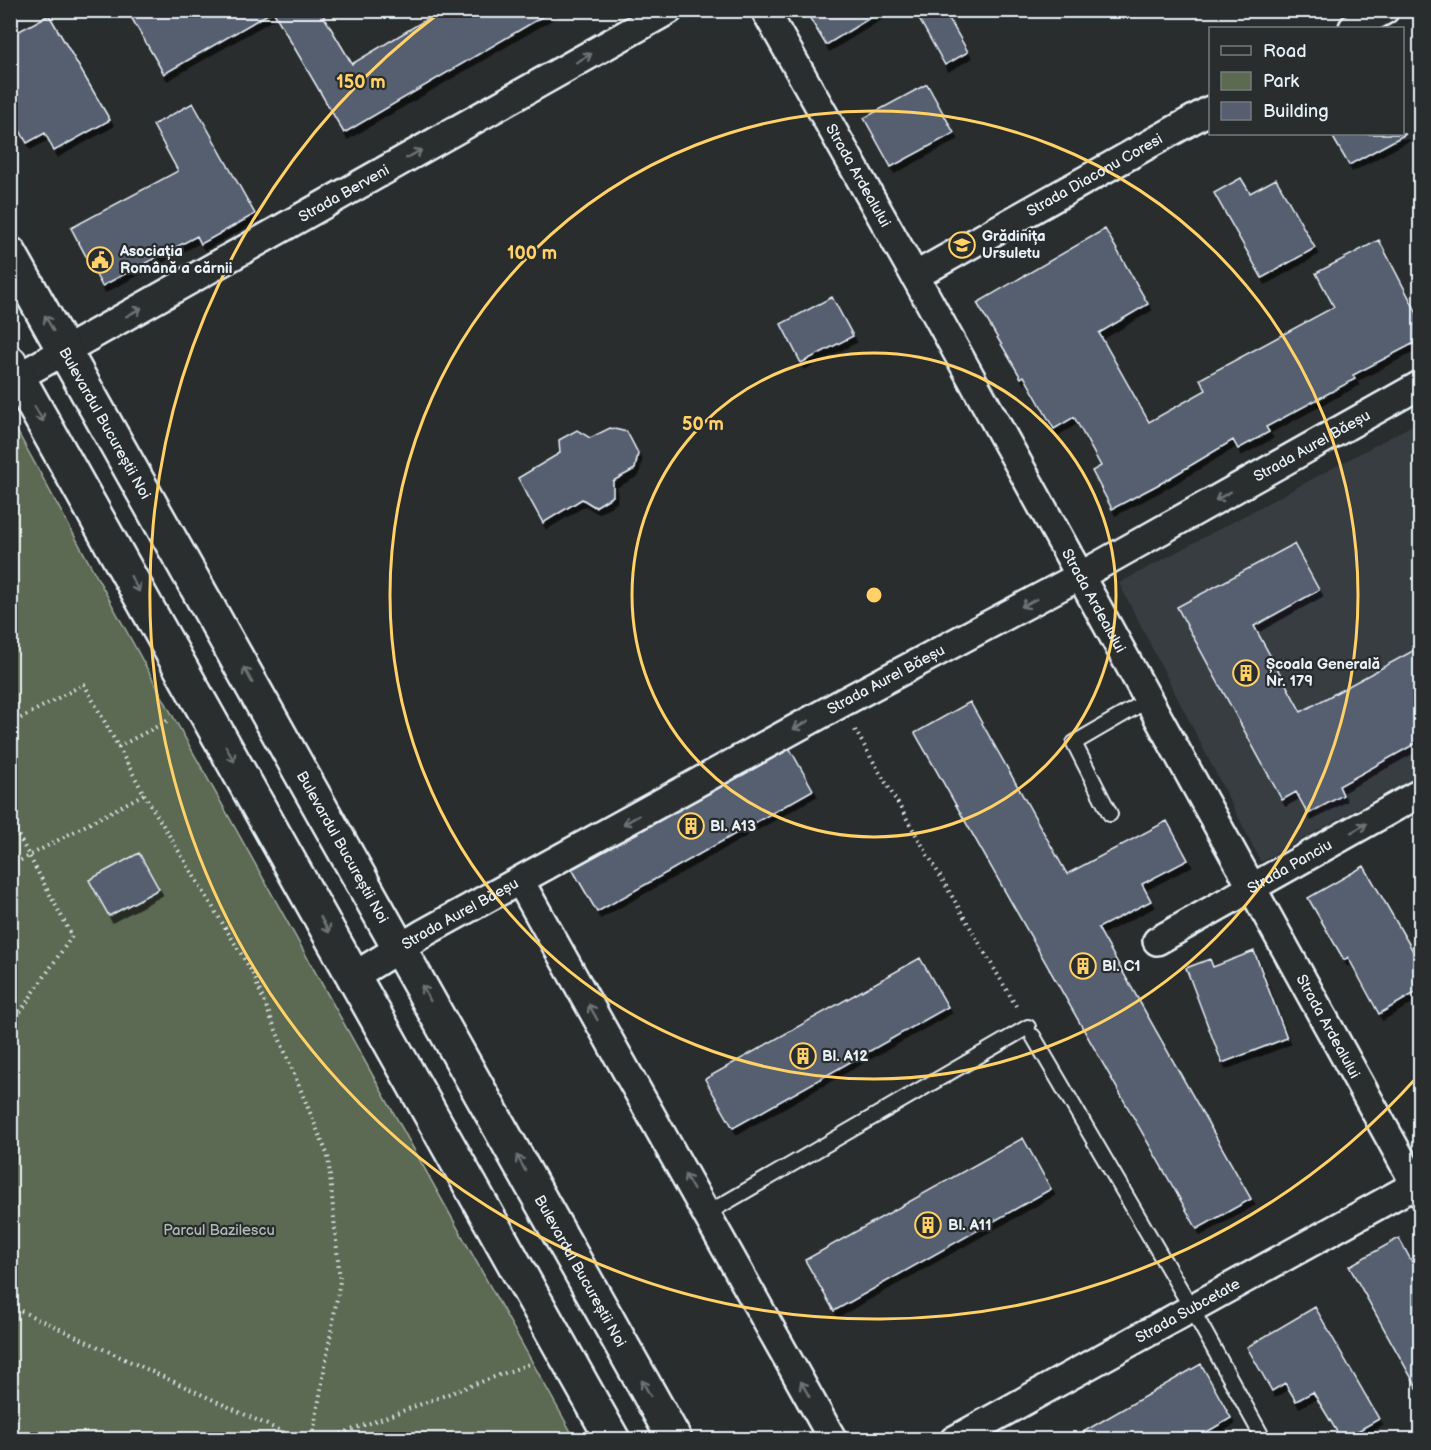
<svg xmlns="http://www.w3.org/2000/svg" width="1431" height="1450" viewBox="0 0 1431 1450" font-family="'Balsamiq Sans',sans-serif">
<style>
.built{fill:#373c42}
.green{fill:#5c6a52;stroke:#a2aea5;stroke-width:1.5}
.building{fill:#565e6f;stroke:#e8f1f8;stroke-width:1.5;filter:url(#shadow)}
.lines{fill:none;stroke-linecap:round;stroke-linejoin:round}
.service-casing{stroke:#e8f1f8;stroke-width:18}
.minor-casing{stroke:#e8f1f8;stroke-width:32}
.primary-casing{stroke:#e8f1f8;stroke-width:38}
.path{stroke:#e8f1f8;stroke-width:4;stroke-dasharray:1.5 4.5;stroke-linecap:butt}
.service{stroke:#2a2d2e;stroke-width:14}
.minor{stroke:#2a2d2e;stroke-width:27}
.primary{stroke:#2a2d2e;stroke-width:33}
.oneway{stroke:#6c7275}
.ring{fill:none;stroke:#ffd166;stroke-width:3}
.labels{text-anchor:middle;stroke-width:4.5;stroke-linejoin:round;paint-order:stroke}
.street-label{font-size:15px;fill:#e8f1f8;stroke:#2a2d2e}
.poi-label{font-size:15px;font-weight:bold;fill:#e8f1f8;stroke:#2a2d2e;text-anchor:start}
.park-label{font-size:15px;fill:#b0bbb6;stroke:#2a2d2e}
.centre{fill:#ffd166;stroke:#2a2d2e;stroke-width:3}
.ring-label{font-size:18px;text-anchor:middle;font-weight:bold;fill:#ffd166;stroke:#2a2d2e;stroke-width:4.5;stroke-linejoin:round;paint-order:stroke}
</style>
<defs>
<filter id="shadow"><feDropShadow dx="3.5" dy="6" stdDeviation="0" flood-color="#0009"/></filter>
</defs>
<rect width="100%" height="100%" fill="#2a2d2e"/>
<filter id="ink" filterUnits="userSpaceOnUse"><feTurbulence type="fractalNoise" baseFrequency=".0167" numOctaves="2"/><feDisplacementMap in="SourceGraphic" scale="12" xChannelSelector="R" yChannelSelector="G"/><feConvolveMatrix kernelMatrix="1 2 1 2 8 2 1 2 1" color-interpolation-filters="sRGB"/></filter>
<g filter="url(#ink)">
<path class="built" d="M1420,421V774L1261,862L1119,583Z"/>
<path class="green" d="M10,418L174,718L575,1439H11Z"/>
<path class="building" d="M127,10H320L352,64L442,10H554L344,133L273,11L164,74Z
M805,10H883L826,45Z
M914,10H944L968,52L945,65Z
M49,15L110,120L54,151L45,133L27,143L10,113V36Z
M927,84L954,133L891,167L864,118Z
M193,103L255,214L201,244L197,236L102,286L71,228L178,171L153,125Z
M1331,134H1406L1349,165Z
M1241,178L1250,193L1276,179L1315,248L1262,278L1214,193Z
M1105,229L1148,304L1099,333L1149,422L1206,390L1200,379L1334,307L1316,273L1379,240L1420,319V340L1353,375L1355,379L1266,427L1269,432L1238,449L1233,440L1163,482L1112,509L1092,471L1101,466L1074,417L1054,429L1024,376L1021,378L977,303Z
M832,297L853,336L801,363L781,324Z
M610,428L627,432L638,453L635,469L613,481V496L595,507L582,499L543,523L518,478L560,453L559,440L577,430L590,438Z
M1294,544L1319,590L1254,626L1301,712L1420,647V741L1339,786L1343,795L1308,814L1296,792L1282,800L1177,607Z
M970,702L1067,874L1167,821L1188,860L1142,884L1151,901L1098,928L1251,1199L1197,1229L915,733Z
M790,749L813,790L597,912L572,869Z
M139,853L159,889L109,916L89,880Z
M1364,866L1420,963V990L1379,1014L1348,957L1344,960L1308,898Z
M1254,951L1287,1038L1222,1063L1186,968L1210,959L1213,967Z
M920,958L948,1007L733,1128L705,1079Z
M1023,1138L1051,1189L834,1311L805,1260Z
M1399,1238L1420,1277V1393L1349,1266Z
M1315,1307L1379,1419L1342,1440L1313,1392L1296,1401L1285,1383L1272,1391L1247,1347Z
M1201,1364L1231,1418L1193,1440H1069Z"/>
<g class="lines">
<g class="service-casing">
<path id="service" d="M1110,814L1074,743L1148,700
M1033,1036L1192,1309L1264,1440
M706,1214L1028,1027"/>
</g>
<g class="minor-casing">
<g id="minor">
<path id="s1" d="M765,10L915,276L1420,1193"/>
<path d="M1353,28L1385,10"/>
<path id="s2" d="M915,276L1210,110"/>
<path id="s3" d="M18,377L669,10"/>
<path d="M520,881L833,1440"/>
<path id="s4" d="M1157,941L1420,793"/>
<path id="s5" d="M354,976L424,933L840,704L1080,576L1420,385"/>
<path id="s6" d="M954,1440L1420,1182"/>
</g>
</g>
<g class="primary-casing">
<g id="primary">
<path id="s7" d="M10,254L675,1440"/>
<path d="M10,363L613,1440"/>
</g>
</g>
<path class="path" d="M10,724L84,684L144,794L10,866
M855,730L1016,1006
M118,747L171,719
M144,794L251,970L328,1156L340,1281L312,1440
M10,820L72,936L10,1027
M10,1306L300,1440
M324,1440L532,1363"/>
<use href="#service" class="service"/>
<use href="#minor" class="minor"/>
<use href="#primary" class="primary"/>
</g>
<defs><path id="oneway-shaft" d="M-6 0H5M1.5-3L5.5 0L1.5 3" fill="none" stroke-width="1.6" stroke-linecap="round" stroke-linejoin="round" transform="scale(1.5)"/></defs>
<g class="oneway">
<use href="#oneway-shaft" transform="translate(584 58) rotate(-29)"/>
<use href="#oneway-shaft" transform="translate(414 154) rotate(-29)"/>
<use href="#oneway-shaft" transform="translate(134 312) rotate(-29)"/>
<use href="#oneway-shaft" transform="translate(49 323) rotate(-119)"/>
<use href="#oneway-shaft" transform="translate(39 414) rotate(60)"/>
<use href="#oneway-shaft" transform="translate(1223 496) rotate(151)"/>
<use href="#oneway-shaft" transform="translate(135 584) rotate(61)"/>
<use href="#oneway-shaft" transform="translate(1029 603) rotate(152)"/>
<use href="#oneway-shaft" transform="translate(248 675) rotate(-119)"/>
<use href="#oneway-shaft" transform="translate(801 725) rotate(151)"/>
<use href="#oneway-shaft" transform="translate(230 754) rotate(61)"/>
<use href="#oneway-shaft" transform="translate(631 820) rotate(151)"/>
<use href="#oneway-shaft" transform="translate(1359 828) rotate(-29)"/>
<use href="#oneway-shaft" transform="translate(325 925) rotate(61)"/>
<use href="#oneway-shaft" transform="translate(426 993) rotate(-119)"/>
<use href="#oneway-shaft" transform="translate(593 1012) rotate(-119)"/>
<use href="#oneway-shaft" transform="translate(521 1163) rotate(-119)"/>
<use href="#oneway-shaft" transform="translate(689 1182) rotate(-119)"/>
<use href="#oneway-shaft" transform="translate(646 1388) rotate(-119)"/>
<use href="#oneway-shaft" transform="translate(805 1389) rotate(-119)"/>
</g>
</g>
<g class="ring">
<circle cx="874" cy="595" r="242"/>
<circle cx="874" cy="595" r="484"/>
<path d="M1418 1076A726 726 0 1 1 442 11"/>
</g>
<defs>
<g id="school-ring" transform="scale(1.35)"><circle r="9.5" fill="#2a2d2e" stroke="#ffd166" stroke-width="1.5"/><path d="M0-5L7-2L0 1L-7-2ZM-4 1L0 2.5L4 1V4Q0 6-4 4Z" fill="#ffd166"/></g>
<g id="civic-ring" transform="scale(1.35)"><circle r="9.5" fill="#2a2d2e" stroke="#ffd166" stroke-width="1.5"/><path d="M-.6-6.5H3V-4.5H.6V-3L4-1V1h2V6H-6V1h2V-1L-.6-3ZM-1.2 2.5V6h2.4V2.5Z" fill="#ffd166"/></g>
<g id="building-ring" transform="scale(1.35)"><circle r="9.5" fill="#2a2d2e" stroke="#ffd166" stroke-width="1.5"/><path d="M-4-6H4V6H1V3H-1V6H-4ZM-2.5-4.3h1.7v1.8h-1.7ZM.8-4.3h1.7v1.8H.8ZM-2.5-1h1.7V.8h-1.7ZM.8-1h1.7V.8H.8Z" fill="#ffd166"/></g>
</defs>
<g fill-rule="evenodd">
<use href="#school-ring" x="962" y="245"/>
<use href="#civic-ring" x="100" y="260"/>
<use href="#building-ring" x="1246" y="673"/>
<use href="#building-ring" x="691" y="826"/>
<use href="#building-ring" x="1083" y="966"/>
<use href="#building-ring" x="803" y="1056"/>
<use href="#building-ring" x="928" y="1225"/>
</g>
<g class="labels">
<g class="street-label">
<text dy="5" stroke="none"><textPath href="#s2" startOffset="206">Strada Diaconu Coresi</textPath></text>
<text dy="5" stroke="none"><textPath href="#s1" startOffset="190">Strada Ardealului</textPath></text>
<text dy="5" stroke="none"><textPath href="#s3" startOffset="374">Strada Berveni</textPath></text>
<text dy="5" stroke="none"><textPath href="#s7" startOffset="194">Bulevardul Bucureștii Noi</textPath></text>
<text dy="5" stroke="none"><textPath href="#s5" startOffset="1095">Strada Aurel Băeșu</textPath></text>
<text dy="5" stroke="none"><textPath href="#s1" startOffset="676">Strada Ardealului</textPath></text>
<text dy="5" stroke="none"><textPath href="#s5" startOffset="609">Strada Aurel Băeșu</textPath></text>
<text dy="5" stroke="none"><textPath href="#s7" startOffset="680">Bulevardul Bucureștii Noi</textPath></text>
<text dy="5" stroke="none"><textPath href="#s4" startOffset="152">Strada Panciu</textPath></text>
<text dy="5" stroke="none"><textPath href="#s5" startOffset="123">Strada Aurel Băeșu</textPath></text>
<text dy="5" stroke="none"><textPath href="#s1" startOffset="1162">Strada Ardealului</textPath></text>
<text dy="5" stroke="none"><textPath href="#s7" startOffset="1166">Bulevardul Bucureștii Noi</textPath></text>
<text dy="5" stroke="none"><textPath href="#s6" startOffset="267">Strada Subcetate</textPath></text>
</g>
<g class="poi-label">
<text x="982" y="241">Grădinița<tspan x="982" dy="17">Ursuletu</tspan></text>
<text x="120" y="256">Asociația<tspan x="120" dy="17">Română a cărnii</tspan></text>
<text x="1266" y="669">Școala Generală<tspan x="1266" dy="17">Nr. 179</tspan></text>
<text x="710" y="831">Bl. A13</text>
<text x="1102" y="971">Bl. C1</text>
<text x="822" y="1061">Bl. A12</text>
<text x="948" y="1230">Bl. A11</text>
</g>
<g class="park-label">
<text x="219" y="1235">Parcul Bazilescu</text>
</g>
</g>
<circle cx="874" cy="595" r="9" class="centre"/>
<g class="ring-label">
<text x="361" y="88">150 m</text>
<text x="532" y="259">100 m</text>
<text x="703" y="430">50 m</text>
</g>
<rect width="1431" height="1450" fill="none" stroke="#2a2d2e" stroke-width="36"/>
<rect x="18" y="18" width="1395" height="1414" fill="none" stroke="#e8f1f8" stroke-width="2" filter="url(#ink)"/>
<rect x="1209" y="27" width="195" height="108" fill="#2a2d2e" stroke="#767b7f" stroke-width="1.5"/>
<rect x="1221" y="46" width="30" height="9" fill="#2a2d2e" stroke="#767b7f" stroke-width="1.5"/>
<text x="1263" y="57" font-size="18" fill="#e8f1f8">Road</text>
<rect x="1221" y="72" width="30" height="18" fill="#5c6a52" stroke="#767b7f" stroke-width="1.5"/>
<text x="1263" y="87" font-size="18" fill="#e8f1f8">Park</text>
<rect x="1221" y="102" width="30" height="18" fill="#565e6f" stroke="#767b7f" stroke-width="1.5"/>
<text x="1263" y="117" font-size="18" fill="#e8f1f8">Building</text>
</svg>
